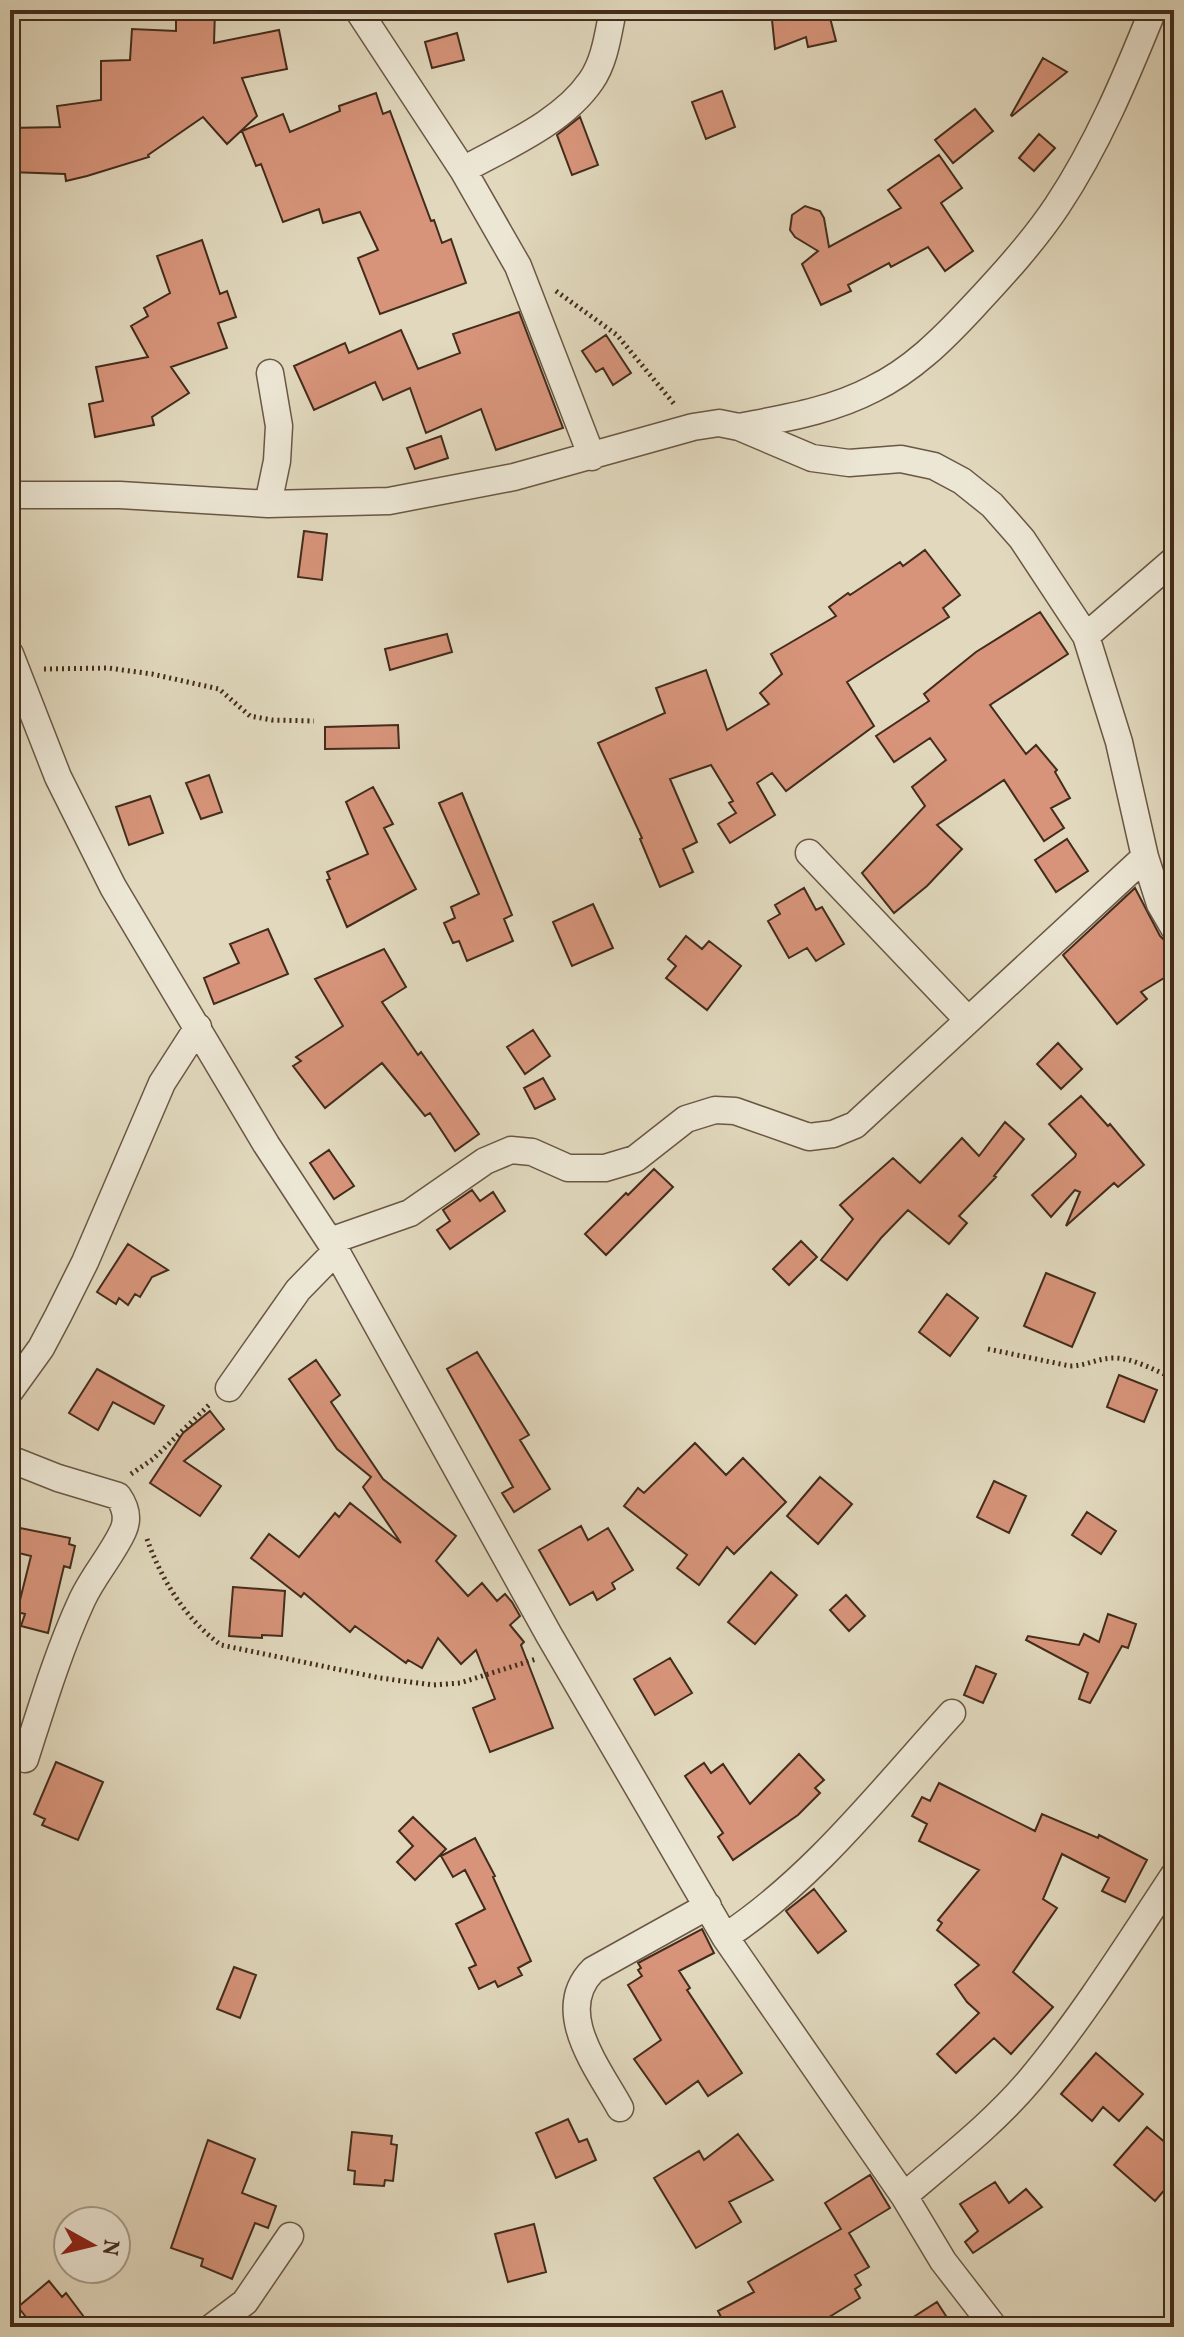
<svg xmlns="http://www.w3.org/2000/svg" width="1184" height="2337" viewBox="0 0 1184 2337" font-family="Vollkorn,serif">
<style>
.building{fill:#d7947a;stroke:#432c1c;stroke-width:2}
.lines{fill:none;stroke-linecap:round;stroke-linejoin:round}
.minor-casing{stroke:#6a5744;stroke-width:29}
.path{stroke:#432c1c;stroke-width:5;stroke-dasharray:2 4;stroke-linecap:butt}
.minor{stroke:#ece6d4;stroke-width:26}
</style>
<rect width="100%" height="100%" fill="#e1d8bd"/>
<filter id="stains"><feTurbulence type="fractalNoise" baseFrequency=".0025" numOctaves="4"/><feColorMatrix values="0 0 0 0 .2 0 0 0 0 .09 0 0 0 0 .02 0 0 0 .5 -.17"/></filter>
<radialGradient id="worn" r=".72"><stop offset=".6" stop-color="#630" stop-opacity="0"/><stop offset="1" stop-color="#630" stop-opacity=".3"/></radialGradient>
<path class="building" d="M176,10H215L214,43L279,30L287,69L242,78L257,116L227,144L203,117L148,155L149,157L87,176L66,181L65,174L10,172V128L60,127L57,106L101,100V61L130,60L132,29L176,31Z
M771,10H828L836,41L808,47L806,37L775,49Z
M457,33L464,60L432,68L425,42Z
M1043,58L1067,72L1012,116L1011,115Z
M722,91L735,127L706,139L692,102Z
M376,93L383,114L390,111L431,221L434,220L442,243L451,239L466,283L380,314L358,258L378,250L360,212L323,223L319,209L283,222L261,164L256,166L242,131L283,114L290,132L340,111L339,106Z
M975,109L993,131L953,163L935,140Z
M580,117L598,165L572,175L557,135Z
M1039,134L1055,148L1034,171L1019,158Z
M939,155L962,188L941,203L973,251L945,271L928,247L891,267L889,263L848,285L851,291L821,305L802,264L818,251L795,237L790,230L792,215L805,206L820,211L824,218L829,247L901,208L888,190Z
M202,240L220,294L227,291L236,317L218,323L227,348L171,367L189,393L152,417L154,425L95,437L89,404L103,401L96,367L148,357L131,326L148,316L144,308L170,293L157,256Z
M519,312L563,428L496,450L481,409L426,433L410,388L383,400L375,382L314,410L294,366L345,343L349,353L401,330L418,369L460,353L453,334Z
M606,335L631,373L613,385L603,368L596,372L582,351Z
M441,436L448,458L415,469L407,448Z
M304,531L327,534L322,580L298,577Z
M925,550L960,595L943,608L949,617L847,682L874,726L786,791L772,773L757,783L775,815L730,843L718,824L736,813L729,803L733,801L711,765L670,779L697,842L683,849L693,872L660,887L640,839L642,838L598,743L665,713L656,688L706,670L727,730L769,704L760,693L782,674L771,654L836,616L829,607L848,593L850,595L900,562L903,566Z
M1040,612L1068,654L990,705L1026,754L1036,745L1057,770L1055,772L1070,798L1051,808L1064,828L1044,841L1004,780L937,825L962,849L927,886L894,913L862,873L925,806L912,787L946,760L930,738L894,762L876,736L929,701L924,694L976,652Z
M447,634L452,652L390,670L385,649Z
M398,725L399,748L325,749V727Z
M209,775L222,812L201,819L186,783Z
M373,787L393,824L384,828L416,889L347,927L327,880L330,879L327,872L368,854L346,802Z
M462,793L512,915L504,919L513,941L467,961L459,941L453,943L444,923L455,918L451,907L479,894L439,803Z
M150,796L163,833L129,845L116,807Z
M1067,839L1088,871L1056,892L1035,860Z
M804,888L816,910L822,907L844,944L816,961L807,948L789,958L768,921L780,914L775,905Z
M1135,888L1160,936L1165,941L1174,944V972L1141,992L1147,999L1117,1024L1063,955Z
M593,904L613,948L572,966L553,922Z
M268,929L288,974L214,1004L204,978L239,963L230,944Z
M686,936L702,949L709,941L741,966L707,1010L666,978L676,966L668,959Z
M384,949L406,987L382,1002L418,1055L421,1052L479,1134L455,1151L430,1113L425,1116L382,1063L325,1108L293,1066L301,1061L296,1057L343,1026L315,979Z
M533,1030L550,1056L525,1074L507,1047Z
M1058,1043L1082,1069L1061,1089L1037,1064Z
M543,1078L555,1099L535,1109L524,1088Z
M1081,1096L1108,1126L1110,1124L1144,1165L1118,1187L1114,1183L1066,1226L1080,1192L1075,1190L1051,1217L1032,1195L1075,1157L1076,1154L1049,1124Z
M1005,1122L1024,1139L994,1176L996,1177L959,1216L967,1223L949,1244L908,1210L881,1238L847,1280L821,1260L853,1219L840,1205L893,1158L920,1183L962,1138L979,1156Z
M329,1150L354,1186L334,1199L310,1163Z
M654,1169L673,1187L606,1255L585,1234L626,1193L628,1195Z
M472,1190L480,1201L493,1192L505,1211L450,1249L437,1230L450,1221L443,1210Z
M801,1241L817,1257L789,1285L773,1269Z
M128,1244L168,1270L152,1277L140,1297L135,1294L128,1305L119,1298L116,1304L97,1292Z
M1046,1273L1095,1293L1072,1347L1024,1326Z
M947,1294L978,1318L950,1356L919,1332Z
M477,1352L529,1435L520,1440L550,1489L514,1512L502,1493L513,1487L447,1369Z
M316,1360L340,1395L331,1402L383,1479L456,1536L436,1561L468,1596L482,1583L497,1601L505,1594L512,1602L520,1616L510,1625L524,1642L521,1645L553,1728L490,1752L473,1708L495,1699L476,1650L461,1664L438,1638L422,1668L408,1660L406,1663L355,1626L350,1632L304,1593L301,1597L251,1558L269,1534L299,1557L335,1513L339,1517L350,1503L401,1543L363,1487L371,1477L337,1449L289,1379Z
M97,1369L164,1406L154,1424L113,1402L98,1430L69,1413Z
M1119,1375L1157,1390L1144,1422L1107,1407Z
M210,1411L224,1429L184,1461L221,1486L200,1516L150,1483L183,1433Z
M695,1443L726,1475L743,1458L786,1502L734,1554L727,1547L699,1585L677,1568L687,1555L624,1506L638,1488L644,1493Z
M820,1477L852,1504L818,1544L787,1516Z
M994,1481L1026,1496L1009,1533L977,1517Z
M1087,1512L1116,1531L1101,1554L1072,1535Z
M10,1526L70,1538L69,1544L75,1546L70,1568L64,1566L48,1633L21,1626L25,1614L17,1612L31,1556L10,1551Z
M581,1526L588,1540L608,1528L633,1570L612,1583L615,1589L597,1600L593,1592L570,1605L539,1550Z
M771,1572L797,1595L755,1644L728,1622Z
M233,1587L285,1591L282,1636L262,1635V1638L229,1636Z
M846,1595L865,1616L849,1631L830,1610Z
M1108,1614L1136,1624L1128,1648L1122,1646L1090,1703L1079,1699L1088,1673L1026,1640L1028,1636L1079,1645L1084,1634L1099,1642Z
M670,1658L692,1693L655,1715L634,1679Z
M976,1666L996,1674L983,1703L964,1695Z
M799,1754L824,1780L815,1788L820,1793L798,1815L733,1860L718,1837L723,1833L685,1776L704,1763L711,1773L723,1764L750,1804Z
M56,1762L103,1782L78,1840L42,1825L45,1819L34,1814Z
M939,1783L1035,1831L1042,1814L1098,1838L1099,1835L1147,1860L1125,1902L1102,1891L1109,1878L1062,1854L1043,1899L1057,1908L1013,1972L1053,2007L1011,2054L994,2038L956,2073L937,2054L979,2013L967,2002L955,1985L979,1965L937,1930L942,1923L938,1920L979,1870L919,1841L927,1824L912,1816L922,1797L930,1801Z
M413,1817L446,1849L415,1880L397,1862L413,1846L399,1831Z
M475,1838L495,1876L493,1877L531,1961L518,1968L522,1975L498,1987L495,1981L479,1989L469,1968L476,1965L456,1924L485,1909L465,1870L453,1877L441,1856Z
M814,1889L846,1931L818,1953L786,1911Z
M702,1929L714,1953L679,1971L690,1988L687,1990L742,2073L708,2096L698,2081L666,2104L634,2059L661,2040L628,1985L642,1976L638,1970L641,1968L638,1963Z
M234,1967L256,1975L240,2018L217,2009Z
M1096,2053L1143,2094L1119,2121L1103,2107L1092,2121L1061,2094Z
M568,2119L579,2142L587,2139L596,2160L556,2178L536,2133Z
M1147,2127L1174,2150V2179L1155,2201L1114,2165Z
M352,2132L392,2136L391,2144L397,2145L393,2181L385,2180L384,2186L354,2184L355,2171L348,2170Z
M738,2134L773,2180L729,2202L741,2222L696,2248L654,2178L699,2151L704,2160Z
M208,2140L255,2159L242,2193L276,2206L268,2228L255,2223L232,2279L201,2266L203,2259L171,2248Z
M870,2175L890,2208L849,2233L869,2267L855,2275L861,2285L855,2289L860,2298L813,2327H726L718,2311L754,2292L748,2282L841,2229L825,2203Z
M995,2182L1009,2203L1026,2189L1042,2207L973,2253L965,2242L978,2231L960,2204Z
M534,2224L546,2272L508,2282L495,2234Z
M49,2281L62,2297L66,2293L84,2317L72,2327H34L18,2307Z
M937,2302L953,2327H898Z"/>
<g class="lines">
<g class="minor-casing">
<path id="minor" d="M358,10L463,170L518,266L592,457
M463,170C506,146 562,123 591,81C605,61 608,34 613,10
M739,427C785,418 831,411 873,389C912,370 942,340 971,309C1001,277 1033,242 1057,206C1097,146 1126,77 1153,10
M10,495H120L268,504L389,501L514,477L693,427L719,423L739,427L812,458L849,463L901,459L934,466L962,481L992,505L1022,539L1086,636L1119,742L1145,857L1160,904L1174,928
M268,504L277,461L279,426L270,373
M1086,636L1174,560
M10,654L58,777L113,887L266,1144L336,1251L549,1635L725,1937L904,2196L943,2261L994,2327
M809,853L968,1020
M330,1241L410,1213L485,1161L511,1150L532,1152L568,1168H605L635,1159L686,1119L715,1110L735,1111L809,1137L833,1134L855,1125L1145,857
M229,1388L298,1290L336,1251
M10,1391L41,1348L58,1316L85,1262L162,1083L198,1027
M10,1459L58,1478L118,1496C125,1506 129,1518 123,1531C112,1555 93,1576 82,1600C58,1652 42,1706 25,1759
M725,1937C813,1879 881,1791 952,1713
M620,2108C598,2068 552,2011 593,1970L708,1906
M904,2196C947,2159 994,2123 1030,2080C1082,2018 1129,1943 1174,1875
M212,2327L245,2302L290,2236"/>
</g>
<path class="path" d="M556,291L617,335L675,405
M44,669L108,668L152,674L219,689L250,716L272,720L314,721
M988,1349L1070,1366C1086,1366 1098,1358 1114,1358C1134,1358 1155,1371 1174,1378
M131,1474L153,1459L210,1404
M147,1539C161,1579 186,1620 221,1645L380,1678L433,1685L460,1683L536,1659"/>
<use href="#minor" class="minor"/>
</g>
<rect width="1184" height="2337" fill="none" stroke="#e1d8bd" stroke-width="40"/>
<rect x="12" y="12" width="1160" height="2313" fill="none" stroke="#432c1c" stroke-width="4"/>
<rect x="20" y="20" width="1144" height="2297" fill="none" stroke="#432c1c" stroke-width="2"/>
<g transform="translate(92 2245) rotate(98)"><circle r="38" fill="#ece6d4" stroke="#a89c8a" stroke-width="2"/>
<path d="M0-6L14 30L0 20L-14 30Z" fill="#8f2418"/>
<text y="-12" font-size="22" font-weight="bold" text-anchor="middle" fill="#432c1c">N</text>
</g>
<rect width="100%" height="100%" filter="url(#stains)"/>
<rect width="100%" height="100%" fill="url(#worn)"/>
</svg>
